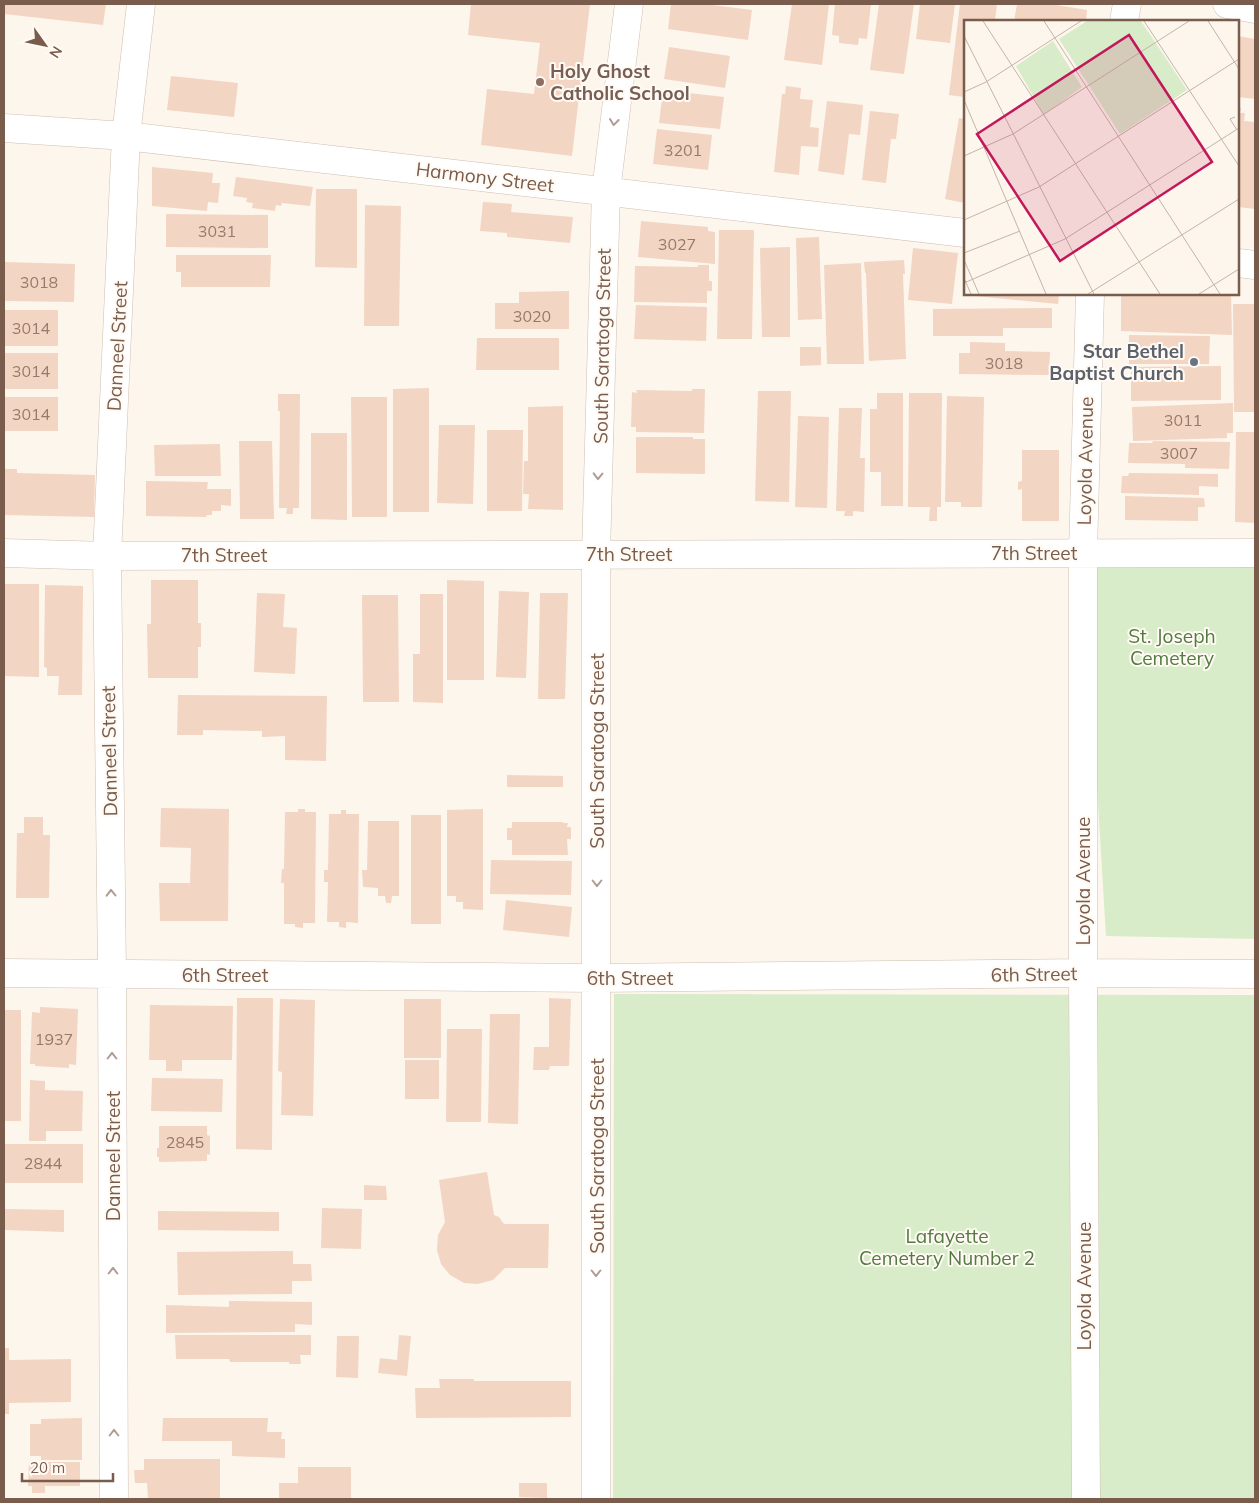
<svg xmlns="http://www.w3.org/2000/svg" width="1259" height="1503" viewBox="0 0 1259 1503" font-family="Mulish,sans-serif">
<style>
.green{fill:#d8ecc9}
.building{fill:#f3d5c3}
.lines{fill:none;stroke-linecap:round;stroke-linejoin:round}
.minor-casing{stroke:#d1beb0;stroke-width:29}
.minor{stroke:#fff;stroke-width:28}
.oneway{stroke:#af9d94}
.education-dot{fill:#8d6e63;stroke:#fffaf3;stroke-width:2}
.worship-dot{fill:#6b7280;stroke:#fffaf3;stroke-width:2}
.labels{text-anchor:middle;stroke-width:4;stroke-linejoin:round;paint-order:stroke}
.number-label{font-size:16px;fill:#987a6a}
.education-label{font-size:19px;font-weight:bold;fill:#785e54;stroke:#fffaf3;text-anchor:start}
.street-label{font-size:19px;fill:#7a5c4d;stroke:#fffaf3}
.worship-label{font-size:19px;font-weight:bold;fill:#5b616d;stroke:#fffaf3;text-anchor:end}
.park-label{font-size:19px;fill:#537a41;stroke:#fffaf3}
.inset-road{fill:none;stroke:#c5b3a7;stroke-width:1}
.view{fill:#c2185b;fill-opacity:0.15;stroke:#c2185b;stroke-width:2.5}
.inset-edge{fill:none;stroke:#7a5c4d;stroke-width:2.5}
</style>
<rect width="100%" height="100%" fill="#fdf6ec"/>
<path class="green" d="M1083,553L1255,562V939L1106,936Z
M614,994L1255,995V1499H613Z"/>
<path class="building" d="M4,4H106L103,25L4,14Z
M471,4H590L572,156L481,145L487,89L534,94L540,43L468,35Z
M671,4H704L752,10L748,40L668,29Z
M792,4H829L822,65L784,60Z
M835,4H871L867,39L859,38L858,45L839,43V36L832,35Z
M879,4H914L904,74L870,70Z
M920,4H955L950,43L916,39Z
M960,4H997L995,21H965V97L949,95Z
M1017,4H1050L1087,10L1086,21H1014Z
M1238,36L1255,39V99L1238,97Z
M669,47L730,56L725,88L664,79Z
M171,76L238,83L234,117L167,110Z
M786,86L801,88L800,99L813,100L810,127L819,128L818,147L801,146L799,175L774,172L782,94H785Z
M663,90L724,97L720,129L659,123Z
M827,101L863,105L860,135L849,134L844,175L818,171Z
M1238,108H1241L1240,113H1245L1244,121L1255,122V209L1238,207Z
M870,111L899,114L896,139H891L886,183L862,180Z
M959,118L965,119V203L945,199Z
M657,129L712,135L708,170L653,164Z
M152,167L213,173L212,183H220L218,203L208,202L207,211L152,206Z
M236,177L313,187L310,206L282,203L281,206L276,205L275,211L252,208L253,203L246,202L247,198L233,196Z
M316,189H357V268L315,267Z
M483,202L512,204L511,212L573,217L570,243L507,237V233L480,231Z
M365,205L401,206L399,326H364Z
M166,214L268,215V248L166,247Z
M641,221L708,227V231L715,232V264L638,257Z
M719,230H754L752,339H717Z
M819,237L822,319L798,320L796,238Z
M790,247V337H762L760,248Z
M913,248L958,253L952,304L908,300Z
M176,255H271L270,287H181V272H176Z
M904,260L905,274H903L906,359L869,361L866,273H865L864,262Z
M4,262L75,264L74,302L4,301Z
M861,263L864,364H827L824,265Z
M698,265H709V281H712V291H707V303L634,302L635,266L698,267Z
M569,291V329H495V303H519V292Z
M975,294H1059L1058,304L975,296Z
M1121,294H1231L1232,335L1121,331Z
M1233,304H1255V412H1234Z
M636,305L707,307L706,341L634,339Z
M1052,308V328H1003V336H933V309Z
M4,310H58V346H4Z
M1129,335L1210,336L1209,364H1129Z
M477,338H559V370H476Z
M970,342L1005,343V351L1050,352L1049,375L959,374V353H970Z
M800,347H821V365L800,366Z
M4,353H58V389H4Z
M1221,366V400L1131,401V367Z
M429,388V512H393V389Z
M692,389H705L704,433L636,432V427H631L632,392L637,393L636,390L692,391Z
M758,391H791L789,502L755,501Z
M877,393H903V506H881V472H870V409H877Z
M909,393H942L941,507H937V521H929L930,507H908Z
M278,394H300L299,508H293V514H286L287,508H279L280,411H278Z
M947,396L984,397L982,507H961V502H945Z
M4,397H58V431H4Z
M351,397H387V517H352Z
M1233,403V433H1227V438L1133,441L1132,407Z
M563,406V510L528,509L529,494H523L524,461H528V407Z
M839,408H862L860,458H865L864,512L853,511V516H844L845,511H836Z
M798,416L829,417L827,508L795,507Z
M439,425H475L473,504L437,503Z
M487,430H523L522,511H487Z
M1236,432H1255V523L1235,522Z
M311,433H347V520L311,519Z
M636,437H693V439H705V474L636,473Z
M239,441H272L274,519H240Z
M1153,441L1230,442L1229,469L1185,468V464L1128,463L1129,443H1152Z
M220,444L221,476H155L154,445Z
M1022,450H1059V521H1022V489L1018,490V482L1022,481Z
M4,469H17V473L95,475L94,517L4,515Z
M1129,473L1218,474V487L1199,486V495L1121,493L1122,476H1128Z
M146,481L208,482L207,489H231V506L221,505V511H212V515H207L206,517L146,516Z
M1125,496L1204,498L1205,507H1198V521L1125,520Z
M151,580H198V623H201V647H198V678H148L147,624H151Z
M447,580L484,581V680H447Z
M4,584H39V677L4,676Z
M45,585L83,586L82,695H58L59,676H47V668L44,667Z
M499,591L529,592L526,678L496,677Z
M257,593L285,594L283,627L297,628L295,674L254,672Z
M540,593H568L565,699H538Z
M420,594H443V703L413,702V654H420Z
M362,595H398L399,702H363Z
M178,695L327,696L326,761L285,760V736L262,737V731L203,730V735H177Z
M507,775L563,776V787H507Z
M161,808L229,809L228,921H160L159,883H190L191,848L160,847Z
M298,809H305V812H316L315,923H303V928L295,927V924H284V883H281L282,869H284L285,812H298Z
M483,809V910L463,909V902H456V896H447V810Z
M341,810H346V814H359L358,923L346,922V928L339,927V922H327L328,882H324V870H328L329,814H341Z
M411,815H441V924H411Z
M24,817H43V835H50L49,898H16L17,833H24Z
M368,821H399V896H392L391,903H386L385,896H378V888L363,887L362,870H367Z
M512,822H563V823H568L567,827H571V839H567L568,855H512V840H507V828H512Z
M491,860L572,861L571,895L490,894Z
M506,900L572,907L569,937L503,930Z
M237,998H273L272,1150L236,1149Z
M549,998L571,999L569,1066H550L549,1070H533L534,1047H549Z
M280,999L315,1000L313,1116L281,1115L282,1072L278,1071Z
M404,999H441V1058H404Z
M150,1005L233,1006L232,1060H182V1071H166V1060H149Z
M40,1007L78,1009L76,1065L69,1064V1068L35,1066V1064H30L32,1012L40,1013Z
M4,1010H21V1121H4Z
M490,1014H520L518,1124L488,1123Z
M447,1029H482L481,1122H446Z
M405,1060H439V1099H405Z
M152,1078L223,1079L222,1112L151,1111Z
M30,1080L45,1081V1090L83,1091L82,1131H46V1141H29Z
M159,1126H207V1135L210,1136V1155L207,1154V1161L159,1162V1157H157V1148H159Z
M4,1144H83V1183H4Z
M487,1172L494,1215L499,1217L504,1224H549L548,1268H505L493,1280L478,1284L464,1283L450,1275L441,1264L437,1250L438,1235L445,1222L439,1180Z
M364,1185L386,1186L387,1200H364Z
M322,1208L362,1209L361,1249L321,1248Z
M4,1209L64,1210V1232L4,1230Z
M158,1211L279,1212V1231L158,1230Z
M293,1251V1264H311L312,1281H292V1294L178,1295L177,1252Z
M229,1301L312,1302V1325L295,1324V1332L166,1333V1305L229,1307Z
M175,1335H311V1355H300L301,1364H289V1362H230L229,1359H176Z
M399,1335L411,1336L407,1376L378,1373L380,1358L397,1360Z
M337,1336H359L358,1378L336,1377Z
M4,1348H9V1360L71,1359V1402L9,1403V1414H4Z
M439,1379H474V1381H571V1417L416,1418L415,1388H440Z
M82,1418V1460H41V1456H30V1424H41V1419Z
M163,1418H268L267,1432H282L281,1439H285V1458L232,1456V1441H162Z
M144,1459H220V1499H148L147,1483H135L134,1470H144Z
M29,1462H80V1486H45V1493H32V1486H28Z
M298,1467H351V1499H279V1483H298Z
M519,1483H547V1498L519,1497Z"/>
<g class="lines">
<g class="minor-casing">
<path id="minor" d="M1227,4L1255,9
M1124,21L1127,4
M4,128L126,136L965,233
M1238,263L1255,265
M4,553L107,556L1255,553
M4,973L597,978L1083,973L1255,974
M114,1499L112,974L107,556L126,136L141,4
M596,1499V554L606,191L629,4
M1086,1499L1083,973V553L1090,294"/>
</g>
<use href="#minor" class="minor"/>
</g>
<defs><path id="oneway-chevron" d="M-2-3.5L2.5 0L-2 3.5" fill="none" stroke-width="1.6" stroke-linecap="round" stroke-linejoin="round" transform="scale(1.25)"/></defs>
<g class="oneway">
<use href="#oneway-chevron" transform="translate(614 122) rotate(97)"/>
<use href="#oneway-chevron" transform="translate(598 476) rotate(91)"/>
<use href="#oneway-chevron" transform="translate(597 883) rotate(90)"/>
<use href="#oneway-chevron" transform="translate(111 893) rotate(-91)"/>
<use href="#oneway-chevron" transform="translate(112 1056) rotate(-90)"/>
<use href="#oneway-chevron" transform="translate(113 1271) rotate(-90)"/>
<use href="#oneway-chevron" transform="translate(596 1273) rotate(90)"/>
<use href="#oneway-chevron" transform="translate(114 1433) rotate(-90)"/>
</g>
<circle class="education-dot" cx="540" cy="82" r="5"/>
<circle class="worship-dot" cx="1194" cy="362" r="5"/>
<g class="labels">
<g class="number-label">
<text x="683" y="156">3201</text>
<text x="217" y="237">3031</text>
<text x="677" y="250">3027</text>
<text x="39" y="288">3018</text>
<text x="532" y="322">3020</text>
<text x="31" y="334">3014</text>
<text x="1004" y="369">3018</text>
<text x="31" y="377">3014</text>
<text x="31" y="420">3014</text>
<text x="1183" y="426">3011</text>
<text x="1179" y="459">3007</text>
<text x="54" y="1045">1937</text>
<text x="185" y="1148">2845</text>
<text x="43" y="1169">2844</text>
</g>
<g class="education-label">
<text x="550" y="78">Holy Ghost<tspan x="550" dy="22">Catholic School</tspan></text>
</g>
<g class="street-label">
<text transform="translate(485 177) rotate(7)" y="7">Harmony Street</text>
<text transform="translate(117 346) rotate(-87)" y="7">Danneel Street</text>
<text transform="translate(602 346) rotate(-89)" y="7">South Saratoga Street</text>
<text transform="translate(1085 461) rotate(-89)" y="7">Loyola Avenue</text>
<text x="1034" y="560">7th Street</text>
<text x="629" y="561">7th Street</text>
<text x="224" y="562">7th Street</text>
<text transform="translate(109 751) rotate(-91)" y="7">Danneel Street</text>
<text transform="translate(597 751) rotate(-90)" y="7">South Saratoga Street</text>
<text transform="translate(1083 881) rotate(-90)" y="7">Loyola Avenue</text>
<text transform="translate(1034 974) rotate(-1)" y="7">6th Street</text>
<text x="225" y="982">6th Street</text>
<text x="630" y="985">6th Street</text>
<text transform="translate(113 1156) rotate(-90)" y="7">Danneel Street</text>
<text transform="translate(597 1156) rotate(-90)" y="7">South Saratoga Street</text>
<text transform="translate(1084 1286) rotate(-90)" y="7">Loyola Avenue</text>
</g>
<g class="worship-label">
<text x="1184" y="358">Star Bethel<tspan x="1184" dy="22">Baptist Church</tspan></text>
</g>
<g class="park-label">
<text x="1172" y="643">St. Joseph<tspan x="1172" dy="22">Cemetery</tspan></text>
<text x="947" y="1243">Lafayette<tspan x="947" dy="22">Cemetery Number 2</tspan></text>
</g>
</g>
<g transform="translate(964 20)">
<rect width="275" height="275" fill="#fdf6ec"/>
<path d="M123,1H177L223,70L156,114L95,19ZM89,21L118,67L80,95L52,46Z" fill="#d8ecc9"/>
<path class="inset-road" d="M19,1L196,274M80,1L256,274M180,1L275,146M244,1L275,49M0,16L130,274M0,72L22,62L117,1M0,80L82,274M271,97L266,99L273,110M0,136L49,114L225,1M0,200L75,167L275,39M0,233L56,211M0,240L15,274M0,258L7,274M0,263L101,219L275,108M124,274L275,179M235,274L275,249"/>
<path class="view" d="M165,15L248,142L96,241L13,114Z"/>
<rect width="275" height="275" class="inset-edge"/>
</g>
<rect width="1259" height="1503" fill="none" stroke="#7a5c4d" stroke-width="10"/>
<g transform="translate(45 45) rotate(123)" stroke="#fffaf3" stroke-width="4" paint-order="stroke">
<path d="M0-4L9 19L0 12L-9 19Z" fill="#7a5c4d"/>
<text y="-8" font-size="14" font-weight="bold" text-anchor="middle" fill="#7a5c4d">N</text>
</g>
<path d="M22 1473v8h91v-8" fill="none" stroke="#7a5c4d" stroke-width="2.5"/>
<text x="30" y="1473" font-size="15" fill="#7a5c4d" stroke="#fffaf3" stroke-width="4" paint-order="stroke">20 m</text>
</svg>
